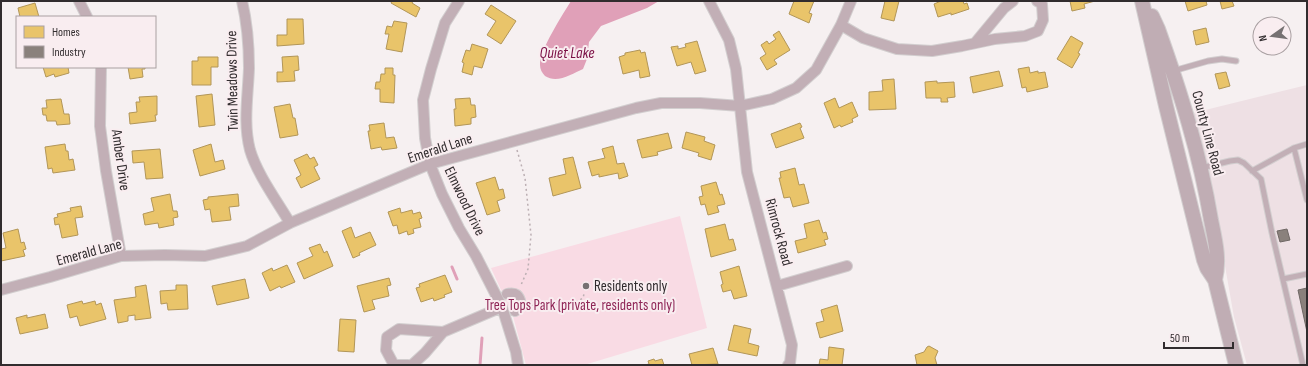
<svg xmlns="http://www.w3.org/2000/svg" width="1308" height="366" viewBox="0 0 1308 366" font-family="'Sofia Sans Condensed',sans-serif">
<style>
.built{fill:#eee0e4}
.green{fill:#f9dbe4}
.water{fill:#e0a0b8}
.homes{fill:#e9c46a;stroke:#b29658}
.industry{fill:#8a817c;stroke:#6f6865}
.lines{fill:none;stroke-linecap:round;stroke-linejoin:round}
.stream{stroke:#e0a0b8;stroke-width:3}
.service-casing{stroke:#d2cecf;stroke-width:7}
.minor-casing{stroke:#d2cecf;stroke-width:12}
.secondary-casing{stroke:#d2cecf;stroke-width:16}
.path{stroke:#bcafb3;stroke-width:1.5;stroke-dasharray:2 3;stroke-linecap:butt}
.service{stroke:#c2afb6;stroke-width:5}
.minor{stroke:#c2afb6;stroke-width:10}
.secondary{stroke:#c0adb4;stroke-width:14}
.poi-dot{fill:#767172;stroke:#f9edf0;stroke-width:1.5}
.labels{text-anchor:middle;stroke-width:4;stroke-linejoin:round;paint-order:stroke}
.street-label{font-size:15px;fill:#312c2e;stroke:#f9edf0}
.poi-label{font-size:15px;fill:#312c2e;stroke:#f9edf0;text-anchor:start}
.park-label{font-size:15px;fill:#8f2656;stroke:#f9edf0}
.water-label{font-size:16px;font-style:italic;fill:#7b0f45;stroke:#f9edf0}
</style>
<rect width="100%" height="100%" fill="#f6f0f1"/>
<path class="built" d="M1307,85V365H1247L1234,317L1216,215L1193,113Z"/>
<path class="green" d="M680,216L707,328L584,365H526L513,316L491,268Z"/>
<path class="water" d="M571,1H659L647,8L601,26L589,42L587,59L583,69C572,74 557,84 545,76C542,73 540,69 540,65C539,51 563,14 571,1Z"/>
<path class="homes" d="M392,1H413L412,3L420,8L416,17L391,3Z
M794,1H814L809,13L812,14L809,23L789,14Z
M885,1H899L894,21L881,18Z
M941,1H963L964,4L967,3L969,9L951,15V13L938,17L934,4Z
M1070,1H1095L1084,4L1085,8L1072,11Z
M1185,1H1206L1207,5L1188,11Z
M1220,1H1232L1234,6L1222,9Z
M35,3L39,17H20L18,8Z
M491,5L516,21L501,44L487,35L496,21L485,14Z
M287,19H303L304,44L277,46V35H287Z
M394,21L407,23L402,52L386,49L389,34H385L387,26L392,27Z
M1206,28L1209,42L1196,45L1193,31Z
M779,31L790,50L774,60L777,64L767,70L760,58L766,54L761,45L767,41L769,44L776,39L773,35Z
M1071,36L1083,43L1078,53L1080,54L1072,68L1057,59Z
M697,41L706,71L695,74L691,62L677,66L671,47L678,46V49L686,47L685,44Z
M472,44L488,49L482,68L474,66L472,75L462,72L464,63L462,62L466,50L470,51Z
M640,50L641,53L645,52L650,76L640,78L639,70L623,74L619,57L625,55V53Z
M298,56L299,70L294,71L295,81L277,82V72H283L282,57Z
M198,57H218V67H211V85H192V61H198Z
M43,67H68L69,73L55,77L54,74L46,77Z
M128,67H145V69H142L143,77L130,79Z
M1029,67L1030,73L1038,71V73L1045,72L1048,87L1027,92L1026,87L1022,88L1018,69Z
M385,68H393V75H395L394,103L380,102V89H375L376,82H380L381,74H385Z
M999,71L1003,86L973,93L970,77Z
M1226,72L1230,86L1219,89L1215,74Z
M894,79L896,109L869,110V92L883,91L882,80Z
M937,81V83L954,82L955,97L947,98L948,102H941V98H926L925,82Z
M212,94L215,125L199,127L196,96Z
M157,96V115H155L156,121L130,124L129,113L137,112L136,102H140L139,97Z
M470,98L471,105H475L476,117L471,118V124L455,126L454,109H456L455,99Z
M835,98L839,108L852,102L858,116L852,119L853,122L841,127L840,125L834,128L824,103Z
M61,99L64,114H69L70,124L57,125L56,121H47L46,115H43L42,108H47L46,100Z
M290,104L293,118H295L298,135L280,138L274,107Z
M384,123L386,138L394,137L397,148L382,150L381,147L371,149L368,131H370L369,125Z
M800,123L802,127L800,128L804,138L776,148L771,134Z
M686,132L705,137L704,141L715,145L711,160L698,156L699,153L682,148Z
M668,133L672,148L657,152L658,155L642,158L637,140Z
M65,144L66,151H68L69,160L73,159L75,170L53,173L52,168L48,169L45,147Z
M211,144L215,162L223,160L225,169L200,176L193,150Z
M613,146L617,164L624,163L628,176L619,179L618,173L599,177V174L592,176L588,162L605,158L602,149Z
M160,149L163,178L146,179L144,162L133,163L132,151Z
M307,154L310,159L314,157L318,165L314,167L320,179L301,188L296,178L301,175L294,160Z
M573,157L581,188L553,196L549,178L566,174L563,159Z
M795,168L799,185L804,184L809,203L793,207L790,197L784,198L779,178H781L780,172Z
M495,177L499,190L503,189L505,198L497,201L500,211L487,215L476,183Z
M716,182L720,195L722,194L725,204L717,206L719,212L708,215L705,204L701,205L699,197L703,196L701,186Z
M170,194L173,211H177L178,217L173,218L174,225L159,228L158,223L145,225L143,214L154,211L151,198Z
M238,194L239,206L229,207L231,220L212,222L210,209L205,210L203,200L208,199V197Z
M81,206L83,217L75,218L78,235L62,238L59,224L55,225L54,218L58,217L57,214L71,211L70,208Z
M400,208L401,213L412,210L413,214L420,212L422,218L419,219L421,227L413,229L414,233L408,235L407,231L399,234L397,225L393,226L388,212Z
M819,220L823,233L826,232L828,239L824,240L826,245L798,253L795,241L807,238L804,224Z
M725,224L729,240L733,239L736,250L711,257L705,229Z
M351,227L355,238L370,232L376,245L359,253L360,255L353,258L342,231Z
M18,229L21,243L24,242L26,249L23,250L25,256L1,261V249L6,248L3,233Z
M320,244L324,253L327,251L333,266L304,279L297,263L313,256L309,248Z
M287,265L295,282L281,288L280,286L270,291L262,273L272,268L273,271Z
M739,266L747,296L734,299L731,290L723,292L721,285L723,284L720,272Z
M445,275L452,292L444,295L445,297L434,301L433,298L421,302L416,288L420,287L419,284Z
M389,278L391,285L387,286L389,296L372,300L375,309L364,312L357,286Z
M245,279L249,298L217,305L212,286Z
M146,285L151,318L135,320V315L128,316V321L118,323L114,300L136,297L135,287Z
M176,285H187L188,309L168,310L167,303L161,304L160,291L176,290Z
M82,301L83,304L95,301L96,305L101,303L106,319L80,326L77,316L70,318L67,305Z
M837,305L843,331L820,338L816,323L824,321L821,310Z
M45,314L48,328L20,334L16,318L27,315V318Z
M340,319L356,320L354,352L338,351Z
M734,325L751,329L748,343L759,346L757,356L728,350Z
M929,346L938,351L935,358L937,365H917L915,355L924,352L927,347Z
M829,347L844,349L842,365H819L820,359L828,360Z
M713,348L718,364L692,365L689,354Z
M654,359L655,361L662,359L664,365H645L649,364L648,361Z"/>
<path class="industry" d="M1287,229L1290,240L1280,242L1277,231Z
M1307,288V332L1298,290Z"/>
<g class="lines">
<path class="stream" d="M452,267L457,279
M480,365L482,338"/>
<g class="service-casing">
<path id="service" d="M1173,71L1208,61L1222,59L1236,61
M1294,148L1307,200
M1201,168L1230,161L1238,160L1244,163L1261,179L1272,233L1303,365
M1252,171L1294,148L1307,144
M1283,279L1307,274"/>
</g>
<g class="minor-casing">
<path id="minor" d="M79,1L87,17
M242,1C247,22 249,46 249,68C248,96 243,123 250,150C257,174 277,201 290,223
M459,1L445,23L431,69L423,100L425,138L430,164L442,194L459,228L476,256L502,307L516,352L518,365
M709,1L729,40L736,69L747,172L792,345L790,363L788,365
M841,25L863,38L897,49L932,51L962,46L995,39L1025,36L1038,31L1043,20L1042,4L1037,1
M975,43L1004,8L1013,1
M101,67L100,126L106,171L121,256
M777,286L847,266
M1,290L50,277L121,256L165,255L205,256L247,246L290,223L430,164L636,108L661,103H700L740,106L772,99L796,88L816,70L841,25L851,1
M507,294C516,292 519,295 521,304L518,309L515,311
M408,365H394L386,350L387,337L399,329L443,332
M412,365L425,353L443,332L502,307"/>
</g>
<g class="secondary-casing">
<path id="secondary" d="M1142,1L1166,106L1204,260L1207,268L1215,280L1236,365
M1152,16L1158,29C1180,91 1200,154 1211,220C1215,240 1220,259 1215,280"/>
</g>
<path class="path" d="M517,150L525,178L531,235L528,269L521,285
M531,305L540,306L578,301L583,298L584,294"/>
<use href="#service" class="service"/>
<use href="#minor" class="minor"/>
<use href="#secondary" class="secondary"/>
</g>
<circle class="poi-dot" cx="586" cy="286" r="4"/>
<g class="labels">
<g class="street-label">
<text transform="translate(232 81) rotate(-91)" y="5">Twin Meadows Drive</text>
<text transform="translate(1208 133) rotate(75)" y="5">County Line Road</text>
<text transform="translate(440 148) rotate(-18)" y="5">Emerald Lane</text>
<text transform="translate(121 160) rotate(82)" y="5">Amber Drive</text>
<text transform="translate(465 201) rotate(64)" y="5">Elmwood Drive</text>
<text transform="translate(779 232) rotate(75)" y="5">Rimrock Road</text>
<text transform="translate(89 252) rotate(-15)" y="5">Emerald Lane</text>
</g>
<g class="poi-label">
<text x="594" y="291">Residents only</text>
</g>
<g class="park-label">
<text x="580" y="310">Tree Tops Park (private, residents only)</text>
</g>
<g class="water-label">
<text x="567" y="58">Quiet Lake</text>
</g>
</g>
<rect width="1308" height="366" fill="none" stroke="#312c2e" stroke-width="4"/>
<rect x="16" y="16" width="140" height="52" fill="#f9edf0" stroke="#a9a0a2"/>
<rect x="24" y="26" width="20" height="12" fill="#e9c46a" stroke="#a9a0a2"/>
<text x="52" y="36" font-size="12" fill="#312c2e">Homes</text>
<rect x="24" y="46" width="20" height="12" fill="#8a817c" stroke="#a9a0a2"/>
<text x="52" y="56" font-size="12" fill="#312c2e">Industry</text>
<g transform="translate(1272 36) rotate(256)"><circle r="19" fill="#f9edf0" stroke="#a9a0a2"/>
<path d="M0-3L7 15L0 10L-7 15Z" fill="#767172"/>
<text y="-6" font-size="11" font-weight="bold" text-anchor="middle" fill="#312c2e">N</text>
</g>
<path d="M1164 342v6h69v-6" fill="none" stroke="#312c2e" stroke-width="2"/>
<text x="1170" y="342" font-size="12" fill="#312c2e" stroke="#f9edf0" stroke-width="3" paint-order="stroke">50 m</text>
</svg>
